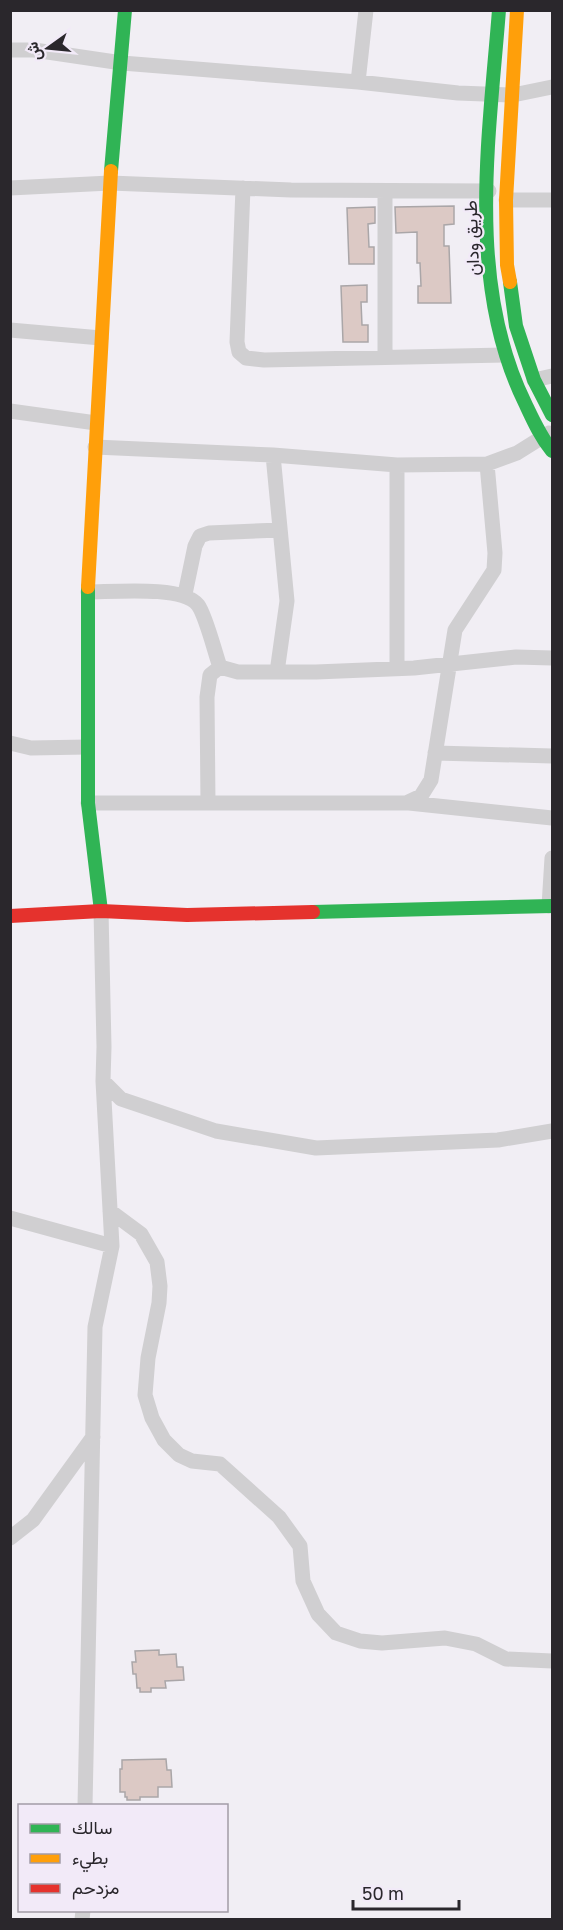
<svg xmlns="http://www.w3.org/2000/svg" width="563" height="1930" viewBox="0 0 563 1930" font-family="'Golos Text',Vazirmatn,sans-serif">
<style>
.building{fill:#dcc9c5;stroke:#aaa6a8;stroke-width:1.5}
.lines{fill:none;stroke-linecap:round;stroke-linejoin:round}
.street{stroke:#d0cfd1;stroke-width:15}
.fast{stroke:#30b455;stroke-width:14}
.slow{stroke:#ff9f0a;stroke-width:14}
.jam{stroke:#e5322d;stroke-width:14}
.labels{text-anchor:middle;stroke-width:4.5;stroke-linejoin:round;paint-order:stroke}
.street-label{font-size:18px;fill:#2a272c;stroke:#f2eaf8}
</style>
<rect width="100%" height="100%" fill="#f1eef4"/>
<path class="building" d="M454,206V224L444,225V246H449L451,303H418V286H421L420,263H417V232L396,233L395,207Z
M375,207V223L368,224L369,247H374V264H349L347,208Z
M367,285V302H361L362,325H368V342H343L341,286Z
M159,1650V1655L176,1654L177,1667H183L184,1680L165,1681L166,1688H151V1692H140V1688H137L136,1674H133L132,1662H136L135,1651Z
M166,1759L167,1770H171L172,1787H158V1797H140V1800H127V1797H125V1792H120V1769H122V1760Z"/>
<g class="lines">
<path class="street" d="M10,50H34L122,63L358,82L458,93L513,95L552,87
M358,82L366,10
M10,188L110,183L291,190L489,191
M243,188L237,342L239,352L246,358L264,360L505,355
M506,200H552
M10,330L101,338
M385,357V191
M534,380L552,376
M10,411L96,423
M95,447L273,455L397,465L487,464L517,453L549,433
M273,455L287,601L277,672
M88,592C112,592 183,585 198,605C206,616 215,653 220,667L238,672H316L414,668L516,657L552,658
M185,594L195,546L200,536L209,533L280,530
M397,669V465
M10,743L31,748L87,747
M435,753L552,756
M88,803H406L421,796L431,780L455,630L494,570L495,553L487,464
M208,803L207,697L210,675L220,667
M409,803L552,818
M549,906L552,858
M103,1081L121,1099L216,1131L316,1148L498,1140L552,1131
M110,1211L141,1234L157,1262L160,1286L159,1303L148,1358L145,1395L152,1418L164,1440L179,1455L192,1461L220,1464L279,1517L300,1546L303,1581L318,1614L336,1633L360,1641L382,1643L445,1638L476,1644L506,1659L552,1661
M10,1218L112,1246
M10,1538L33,1520L93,1437
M85,1806L95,1327L112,1246L103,1081L104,1047L101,911
M82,1920L83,1910"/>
<path class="fast" d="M499,10C489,139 466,283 525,403C533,420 540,436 552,451
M111,171L125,10
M510,282L516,326L534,380L552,415
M88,587V803L101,911
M313,912L552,906"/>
<path class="slow" d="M510,282L507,265L506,200L517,10
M88,587L111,171"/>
<path class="jam" d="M10,916L101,911L187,915L313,912"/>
</g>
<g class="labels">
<g class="street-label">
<text transform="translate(472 238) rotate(-92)" y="6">طريق ودان</text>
</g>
</g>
<rect width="563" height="1930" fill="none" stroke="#2a272c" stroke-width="24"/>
<rect x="18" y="1804" width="210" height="108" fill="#f2eaf8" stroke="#a29ca6" stroke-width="1.5"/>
<rect x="30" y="1824" width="30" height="9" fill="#30b455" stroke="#a29ca6" stroke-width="1.5"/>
<text x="72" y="1834" font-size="18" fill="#2a272c">سالك</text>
<rect x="30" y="1854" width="30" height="9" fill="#ff9f0a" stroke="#a29ca6" stroke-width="1.5"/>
<text x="72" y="1864" font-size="18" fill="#2a272c">بطيء</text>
<rect x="30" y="1884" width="30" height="9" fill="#e5322d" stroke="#a29ca6" stroke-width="1.5"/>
<text x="72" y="1894" font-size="18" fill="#2a272c">مزدحم</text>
<g transform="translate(48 48) rotate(255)" stroke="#f2eaf8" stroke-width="4.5" paint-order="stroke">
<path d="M0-4.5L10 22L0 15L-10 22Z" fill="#2a272c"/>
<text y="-9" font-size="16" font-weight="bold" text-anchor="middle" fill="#2a272c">ش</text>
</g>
<path d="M353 1900v9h106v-9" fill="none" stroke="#2a272c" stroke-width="3"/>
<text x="362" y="1900" font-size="18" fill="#2a272c" stroke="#f2eaf8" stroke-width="4.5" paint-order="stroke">50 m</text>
</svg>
